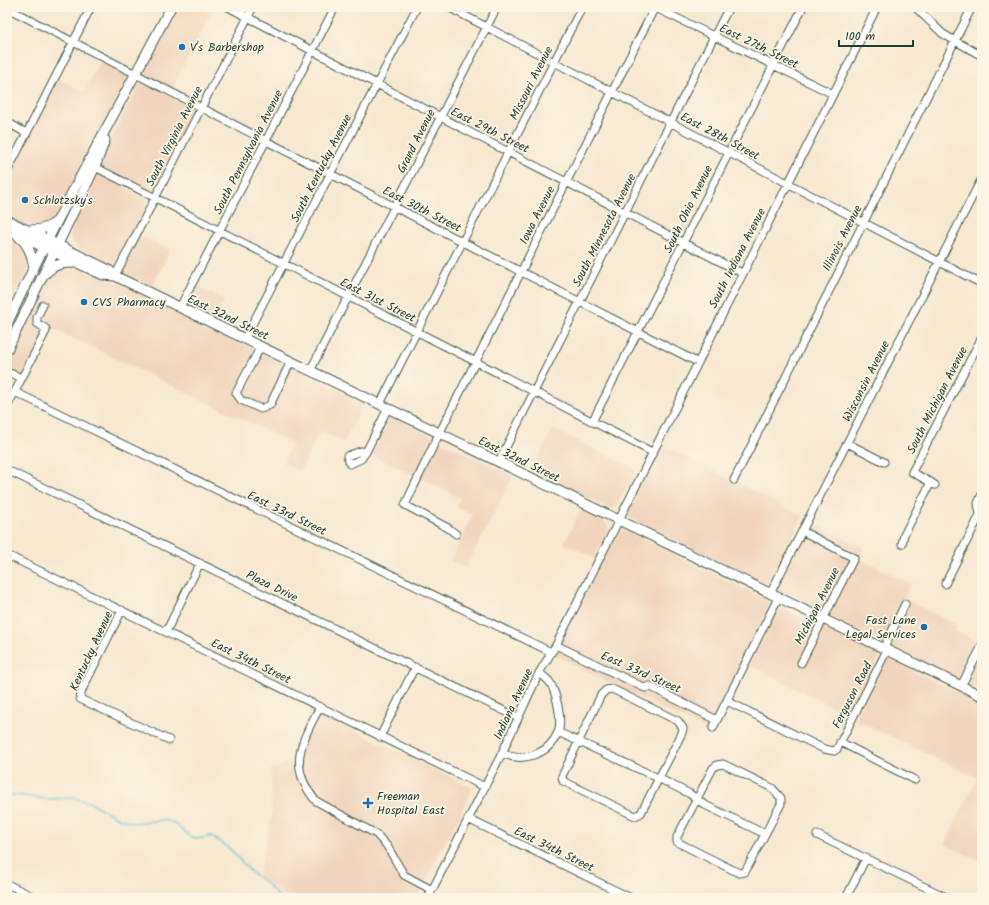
<svg xmlns="http://www.w3.org/2000/svg" width="989" height="905" viewBox="0 0 989 905" font-family="Kalam,sans-serif">
<style>
.built{fill:#f0d5bc}
.lines{fill:none;stroke-linecap:round;stroke-linejoin:round}
.stream{stroke:#53bad1;stroke-width:1.5}
.minor-casing{stroke:#3f574b;stroke-width:9}
.major-casing{stroke:#3f574b;stroke-width:11}
.minor{stroke:#fff;stroke-width:7}
.major{stroke:#fff;stroke-width:9}
.poi-dot{fill:#1f6fb2;stroke:#fcf5e5;stroke-width:1.5}
.labels{text-anchor:middle;stroke-width:3.5;stroke-linejoin:round;paint-order:stroke}
.street-label{font-size:12px;fill:#1f3d34;stroke:#fcf5e5}
.poi-label{font-size:12px;fill:#1f3d34;stroke:#fcf5e5;text-anchor:start}
</style>
<rect width="100%" height="100%" fill="#fcf5e5"/>
<filter id="ink" filterUnits="userSpaceOnUse"><feTurbulence type="fractalNoise" baseFrequency=".025" numOctaves="2"/><feDisplacementMap in="SourceGraphic" scale="8" xChannelSelector="R" yChannelSelector="G"/><feConvolveMatrix kernelMatrix="1 2 1 2 8 2 1 2 1" color-interpolation-filters="sRGB"/></filter>
<filter id="wash" filterUnits="userSpaceOnUse"><feTurbulence type="fractalNoise" baseFrequency=".012" numOctaves="4" result="noise"/><feDisplacementMap in="SourceGraphic" scale="16" xChannelSelector="R" yChannelSelector="G"/><feGaussianBlur stdDeviation="0.9" result="paint"/><feColorMatrix in="noise" values="0 0 0 0 0 0 0 0 0 0 0 0 0 0 0 0 0 1.4 0 .05"/><feComposite in="paint" operator="in"/></filter>
<g filter="url(#wash)">
<rect width="100%" height="100%" fill="#f7e8d0"/>
<path class="built" d="M179,7H214L172,89L147,76L145,74Z
M101,60L128,74V78L56,217L46,225L31,226L7,216V175L57,78L84,92Z
M141,82H146L194,108L195,110L152,193L102,167L101,164L110,141Z
M99,173L149,201L114,267L76,246L70,238L75,218L96,174Z
M7,235L23,244L29,263L26,274L7,311Z
M139,235L170,250L152,287L122,272Z
M69,265L91,270L118,283L364,402L344,442L320,431L300,472L283,463L292,443L52,328L26,377L7,369V351L47,274Z
M195,285L224,300L216,317L187,303Z
M391,415L434,437L417,477L372,455Z
M553,429L637,470L615,508L610,509L531,471Z
M441,442L513,476L466,568L450,561L472,515L456,507L460,498L421,478L438,443Z
M660,444L803,516L768,583H764L628,517V509Z
M581,509L600,518L608,526L607,531L594,558L564,543Z
M811,522L864,548L859,558L911,584L904,599L957,625L955,631L982,644V690L778,591L777,586Z
M623,530L771,602V605L708,731L554,655L602,559L619,533Z
M779,607L880,655L851,716L749,665L777,608Z
M890,659L982,704V862L945,844L977,778L854,719L885,661Z
M310,709L471,787L472,791L417,898H288L258,875L272,815L271,769L290,763Z"/>
<g class="lines">
<path class="stream" d="M7,794L46,799L74,798L91,803L120,819L134,823L164,820L172,822L191,837L197,839L211,836L229,848L252,873L266,883L280,898"/>
</g>
</g>
<g filter="url(#ink)">
<g class="lines">
<g class="minor-casing">
<path id="minor" d="M228,7L742,273
M448,7L982,284
M654,7L833,94
M915,7L943,34L982,56
M7,8L697,362
M7,122L26,133
M95,167L652,452
M7,172L91,7
M115,276L253,7
M180,307L335,7
M245,338L417,7
M261,346L236,393L241,400L261,409L270,405L291,361
M310,371L497,7
M7,372L22,378
M15,392L551,652
M380,404L582,7
M7,407L46,331V329L37,323V317L43,305
M592,422L803,7
M847,443L884,462
M361,451L366,452L361,459L350,464L347,456Z
M366,452L388,408
M501,463L502,455L729,7
M7,470L517,717
M734,480L972,7
M935,485L912,472L982,337
M456,534L448,528L405,505L439,434L655,7
M902,544L904,535L931,482
M7,555L485,787
M945,584L980,515L978,503L982,494
M770,594L982,178
M122,610L82,690L80,699L169,740
M166,632L200,563
M556,645L645,688L649,686L717,720
M884,648L905,604
M801,663L854,558L802,531
M961,686L982,646
M612,689L678,721L683,728L682,733L641,813L635,816L563,781L562,776L601,695L606,690Z
M727,701L824,749L834,751L837,749L887,650
M320,707C301,742 287,767 316,801L376,834L387,846L404,875L432,890
M713,728L778,598
M558,732L658,778L690,794L705,805L765,834
M380,737L415,667
M840,742L915,780
M502,753C522,763 549,755 558,732C563,720 556,691 549,681C546,678 542,675 539,673
M723,764L772,788L781,798V804L745,872L739,873L677,842V837L713,768L717,765Z
M468,819L631,898
M817,835L948,898
M7,884L36,898
M428,898L502,753L539,673L556,645L877,7
M846,898L866,858
M927,898L931,890"/>
</g>
<g class="major-casing">
<path id="major" d="M7,220L109,270L115,276L982,696
M7,230L103,275L115,276
M30,230C41,230 48,228 57,221
M19,237C29,245 32,256 34,268
M46,273C54,264 63,263 75,263
M7,324C57,215 116,112 171,7
M7,350L95,167L105,140"/>
</g>
<use href="#minor" class="minor"/>
<use href="#major" class="major"/>
</g>
</g>
<g class="poi-dot">
<circle cx="182" cy="47" r="4"/>
<circle cx="25" cy="200" r="4"/>
<circle cx="84" cy="302" r="4"/>
<circle cx="924" cy="627" r="4"/>
<path d="M366 797h4v4h4v4h-4v4h-4v-4h-4v-4h4z"/>
</g>
<g class="labels">
<g class="street-label">
<text transform="translate(759 46) rotate(26)" y="4">East 27th Street</text>
<text transform="translate(531 83) rotate(-63)" y="4">Missouri Avenue</text>
<text transform="translate(490 130) rotate(27)" y="4">East 29th Street</text>
<text transform="translate(174 136) rotate(-63)" y="4">South Virginia Avenue</text>
<text transform="translate(720 136) rotate(28)" y="4">East 28th Street</text>
<text transform="translate(416 141) rotate(-63)" y="4">Grand Avenue</text>
<text transform="translate(248 152) rotate(-63)" y="4">South Pennsylvania Avenue</text>
<text transform="translate(321 168) rotate(-63)" y="4">South Kentucky Avenue</text>
<text transform="translate(422 209) rotate(27)" y="4">East 30th Street</text>
<text transform="translate(688 209) rotate(-64)" y="4">South Ohio Avenue</text>
<text transform="translate(537 215) rotate(-63)" y="4">Iowa Avenue</text>
<text transform="translate(604 230) rotate(-63)" y="4">South Minnesota Avenue</text>
<text transform="translate(842 238) rotate(-63)" y="4">Illinois Avenue</text>
<text transform="translate(737 258) rotate(-63)" y="4">South Indiana Avenue</text>
<text transform="translate(378 300) rotate(27)" y="4">East 31st Street</text>
<text transform="translate(228 317) rotate(26)" y="4">East 32nd Street</text>
<text transform="translate(866 381) rotate(-63)" y="4">Wisconsin Avenue</text>
<text transform="translate(937 400) rotate(-63)" y="4">South Michigan Avenue</text>
<text transform="translate(519 459) rotate(26)" y="4">East 32nd Street</text>
<text transform="translate(287 513) rotate(26)" y="4">East 33rd Street</text>
<text transform="translate(272 586) rotate(26)" y="4">Plaza Drive</text>
<text transform="translate(817 606) rotate(-63)" y="4">Michigan Avenue</text>
<text transform="translate(91 651) rotate(-65)" y="4">Kentucky Avenue</text>
<text transform="translate(251 661) rotate(26)" y="4">East 34th Street</text>
<text transform="translate(641 672) rotate(24)" y="4">East 33rd Street</text>
<text transform="translate(852 695) rotate(-63)" y="4">Ferguson Road</text>
<text transform="translate(513 704) rotate(-65)" y="4">Indiana Avenue</text>
<text transform="translate(554 849) rotate(26)" y="4">East 34th Street</text>
</g>
<g class="poi-label">
<text x="190" y="51">V's Barbershop</text>
<text x="33" y="204">Schlotzsky's</text>
<text x="92" y="306">CVS Pharmacy</text>
<text x="916" y="624" text-anchor="end">Fast Lane<tspan x="916" dy="14">Legal Services</tspan></text>
<text x="377" y="800">Freeman<tspan x="377" dy="14">Hospital East</tspan></text>
</g>
</g>
<rect width="989" height="905" fill="none" stroke="#fcf5e5" stroke-width="24"/>
<path d="M839 40v6h74v-6" fill="none" stroke="#1f3d34" stroke-width="2"/>
<text x="845" y="40" font-size="12" fill="#1f3d34" stroke="#fcf5e5" stroke-width="3" paint-order="stroke">100 m</text>
</svg>
